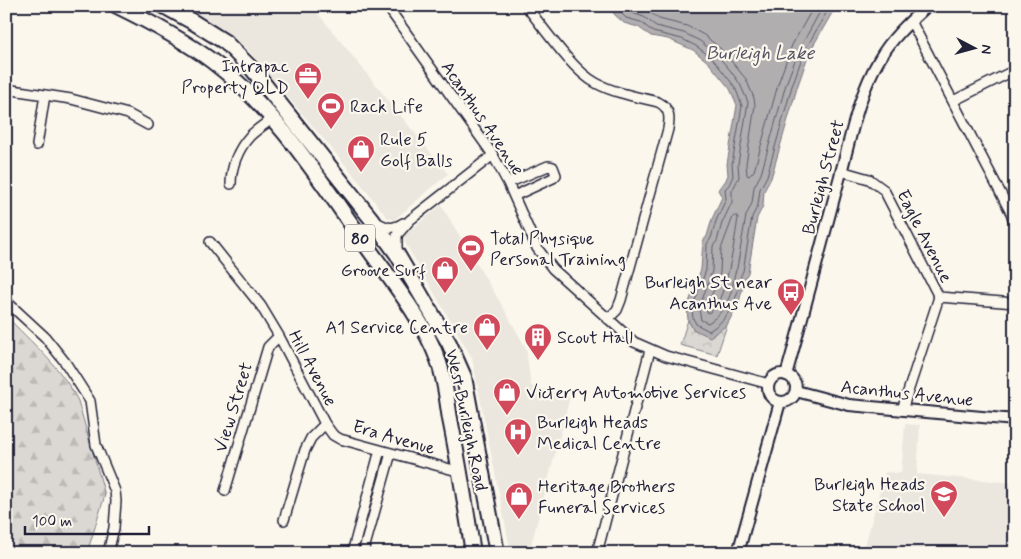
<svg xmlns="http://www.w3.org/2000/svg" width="1021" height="559" viewBox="0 0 1021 559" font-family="Mynerve,sans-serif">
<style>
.built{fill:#ebe7df}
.forest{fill:url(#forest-firs);stroke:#7e7d87}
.park{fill:url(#park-crowns);stroke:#7e7d87}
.water{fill:#b1aeb0;stroke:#787681}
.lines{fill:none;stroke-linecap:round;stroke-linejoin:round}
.shore{stroke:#5b5a6a;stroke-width:1}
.minor-casing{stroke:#22223b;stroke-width:12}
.tertiary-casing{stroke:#22223b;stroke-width:14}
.primary-casing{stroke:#22223b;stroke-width:18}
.minor{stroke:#fbf7ec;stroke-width:9}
.tertiary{stroke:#fbf7ec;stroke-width:10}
.primary{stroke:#fbf7ec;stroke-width:14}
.labels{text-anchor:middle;stroke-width:4.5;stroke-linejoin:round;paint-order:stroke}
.shield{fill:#fbf7ec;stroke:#636270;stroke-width:1}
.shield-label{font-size:16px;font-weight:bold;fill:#22223b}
.poi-label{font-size:18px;fill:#22223b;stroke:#fbf7ec;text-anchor:start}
.street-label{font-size:18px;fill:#22223b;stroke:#fbf7ec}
.water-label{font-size:19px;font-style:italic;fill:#545364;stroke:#fbf7ec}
</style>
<defs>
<pattern id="forest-firs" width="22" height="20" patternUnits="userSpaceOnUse" patternTransform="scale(1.25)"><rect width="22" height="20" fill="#dbd8d3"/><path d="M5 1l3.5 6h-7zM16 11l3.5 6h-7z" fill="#bcb9b6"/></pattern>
<pattern id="park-crowns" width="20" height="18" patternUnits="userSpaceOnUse" patternTransform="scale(1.25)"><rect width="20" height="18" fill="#dbd8d3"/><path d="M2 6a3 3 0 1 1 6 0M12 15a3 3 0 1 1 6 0" fill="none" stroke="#bcb9b6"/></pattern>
</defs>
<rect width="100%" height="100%" fill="#fbf7ec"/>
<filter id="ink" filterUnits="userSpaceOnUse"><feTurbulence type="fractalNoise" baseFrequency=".02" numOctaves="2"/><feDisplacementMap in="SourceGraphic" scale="10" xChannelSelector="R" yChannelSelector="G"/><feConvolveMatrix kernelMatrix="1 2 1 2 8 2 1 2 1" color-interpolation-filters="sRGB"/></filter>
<g filter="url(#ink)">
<path class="built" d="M182,6H312L448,174L394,220L387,217L348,168L248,50L229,33Z
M441,205L503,307L526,348L531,386L570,397L529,553H511L472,358L404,241L405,235Z
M905,424L920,425L917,474L1015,483V553H863L885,472L901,473Z"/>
<path class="forest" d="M6,316C31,342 62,368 78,401L105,495L87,553H6Z"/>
<path class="park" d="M688,320L693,329H720L727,325L717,355L680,345Z"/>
<path class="water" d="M608,6H836L809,53L797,88L771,178L764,191L763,206L757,218L748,273L745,278L739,302L727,325L710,337L693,329L688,320L687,308L701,269L703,241L707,236L712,219L722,197L718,190L722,184L725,182L728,175L727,164L737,105L730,89L708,62L693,50L668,39L651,36L638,27L624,23L615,15Z"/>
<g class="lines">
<path class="shore" d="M614,6L626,18L641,22L653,32L682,39L696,46L712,58L735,87L742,106L732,164L733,176L729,185L725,189L726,199L716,221L711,238L707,244L706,270L692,309L693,318L696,324L709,331C726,321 735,305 739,286C740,280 740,276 743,271L752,217L758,205L760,189L767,176L792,86L804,52L830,6
M622,6L629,12L644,17L656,26L684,33L700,41L716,54L730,70L740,84L748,102L738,164L739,177L732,191V202L722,223L717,241L713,246L712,271L699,309L701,320L708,323C722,315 730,300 733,284C734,278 734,274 737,268L746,216L752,203L754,187L761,174L786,84L799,50L823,6
M635,6L647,10L659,19L687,26L704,35L721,49L746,79L754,98L755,105L746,164L747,175L749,176L754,171L779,81L792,45L814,6
M737,216L738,218C735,237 726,307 708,313L706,310L720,273L721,249L733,217Z"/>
<g class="minor-casing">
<path id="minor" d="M387,6L493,155L508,183L537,248L553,269L634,342L666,356L769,384
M526,6C544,28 572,70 596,83C614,93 638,97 658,102C670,108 670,117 668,129L621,300L617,310L608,319
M911,21L1011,213L1015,224
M6,89L71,99L128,114L148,125
M953,101L1015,70
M37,145L45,95
M841,171L869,179L884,190L939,297L1015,303
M508,183L548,166L553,167L556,175L553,178L514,196
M231,184C231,167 238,149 250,136C256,130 265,124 272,119
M376,222C387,228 392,230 403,223
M210,242L261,306L279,336L325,424L333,435L340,439L461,472
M397,251V235L410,220L493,155
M6,301L45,337L65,362L90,401L96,445L115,491L116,501L114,528L108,553
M902,410L939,297
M225,491L268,347L279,336
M284,520L305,450L311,438L325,424
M352,553L380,450
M363,553L391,453
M597,553L650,350"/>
</g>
<g class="tertiary-casing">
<path id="tertiary" d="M768 388a14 14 0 1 1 28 0a14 14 0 1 1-28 0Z
M786,375C805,309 822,242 840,176C851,137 858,95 879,60C891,39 908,23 927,6
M796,391L849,405L1015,420
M738,553L780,402"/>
</g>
<g class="primary-casing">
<path id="primary" d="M117,6C150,22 182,39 212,61C277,110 321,182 368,248C393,283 423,319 438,360C445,379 447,400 450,419C459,463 466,508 473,553
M164,6L193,22L225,42L253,70L373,221L397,254L449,343L464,377L497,553"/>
</g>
<use href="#minor" class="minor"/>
<use href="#tertiary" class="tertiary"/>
<use href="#primary" class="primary"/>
</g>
</g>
<defs>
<g id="office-pin" transform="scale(1.4375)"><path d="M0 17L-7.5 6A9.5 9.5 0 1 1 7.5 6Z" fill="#d1495b" stroke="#fbf7ec"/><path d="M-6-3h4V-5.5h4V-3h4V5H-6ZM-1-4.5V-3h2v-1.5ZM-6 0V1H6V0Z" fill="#fff"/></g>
<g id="stadium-pin" transform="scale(1.4375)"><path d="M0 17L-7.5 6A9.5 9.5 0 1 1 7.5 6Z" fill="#d1495b" stroke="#fbf7ec"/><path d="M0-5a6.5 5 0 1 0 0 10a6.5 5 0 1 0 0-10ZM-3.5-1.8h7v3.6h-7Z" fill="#fff"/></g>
<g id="shop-pin" transform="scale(1.4375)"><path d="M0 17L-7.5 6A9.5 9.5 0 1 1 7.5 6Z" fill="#d1495b" stroke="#fbf7ec"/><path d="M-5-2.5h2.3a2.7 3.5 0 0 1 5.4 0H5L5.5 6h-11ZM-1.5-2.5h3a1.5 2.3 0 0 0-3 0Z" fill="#fff"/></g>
<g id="bus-pin" transform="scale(1.4375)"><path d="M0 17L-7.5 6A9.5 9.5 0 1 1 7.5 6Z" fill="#d1495b" stroke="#fbf7ec"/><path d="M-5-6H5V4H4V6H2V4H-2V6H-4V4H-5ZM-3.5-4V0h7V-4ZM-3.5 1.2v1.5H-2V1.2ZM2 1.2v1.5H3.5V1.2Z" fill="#fff"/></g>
<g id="building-pin" transform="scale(1.4375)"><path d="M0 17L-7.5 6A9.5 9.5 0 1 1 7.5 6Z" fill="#d1495b" stroke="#fbf7ec"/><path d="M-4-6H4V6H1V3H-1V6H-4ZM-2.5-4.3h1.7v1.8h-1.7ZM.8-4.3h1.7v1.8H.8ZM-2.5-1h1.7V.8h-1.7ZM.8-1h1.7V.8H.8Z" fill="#fff"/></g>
<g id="hospital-pin" transform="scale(1.4375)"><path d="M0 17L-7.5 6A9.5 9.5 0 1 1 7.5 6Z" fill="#d1495b" stroke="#fbf7ec"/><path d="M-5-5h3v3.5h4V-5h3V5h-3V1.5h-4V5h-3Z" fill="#fff"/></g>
<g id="school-pin" transform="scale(1.4375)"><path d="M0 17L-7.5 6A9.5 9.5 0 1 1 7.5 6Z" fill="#d1495b" stroke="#fbf7ec"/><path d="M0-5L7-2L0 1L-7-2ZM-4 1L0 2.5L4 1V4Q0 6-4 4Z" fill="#fff"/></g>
</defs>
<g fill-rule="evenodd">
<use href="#office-pin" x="308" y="76"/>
<use href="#stadium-pin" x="331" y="106"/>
<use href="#shop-pin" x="361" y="149"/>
<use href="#stadium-pin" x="471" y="248"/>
<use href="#shop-pin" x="445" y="270"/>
<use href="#bus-pin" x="791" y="292"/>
<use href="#shop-pin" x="487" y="327"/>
<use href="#building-pin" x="538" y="337"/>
<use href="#shop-pin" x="507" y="392"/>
<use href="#hospital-pin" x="518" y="432"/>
<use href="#school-pin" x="944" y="494"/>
<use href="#shop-pin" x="519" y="496"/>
</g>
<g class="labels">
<rect class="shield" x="345" y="224.5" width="30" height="27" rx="4"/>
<g class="shield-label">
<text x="360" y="244">80</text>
</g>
<g class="poi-label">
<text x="289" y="72" text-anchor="end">Intrapac<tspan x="289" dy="21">Property QLD</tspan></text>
<text x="350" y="112">Rack Life</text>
<text x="380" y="145">Rule 5<tspan x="380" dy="21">Golf Balls</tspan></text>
<text x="490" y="244">Total Physique<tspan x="490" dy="21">Personal Training</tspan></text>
<text x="426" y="276" text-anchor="end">Groove Surf</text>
<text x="772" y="288" text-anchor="end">Burleigh St near<tspan x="772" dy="21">Acanthus Ave</tspan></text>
<text x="468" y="333" text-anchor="end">A1 Service Centre</text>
<text x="557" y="343">Scout Hall</text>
<text x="526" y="398">Victerry Automotive Services</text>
<text x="537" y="428">Burleigh Heads<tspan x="537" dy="21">Medical Centre</tspan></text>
<text x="925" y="490" text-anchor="end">Burleigh Heads<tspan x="925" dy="21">State School</tspan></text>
<text x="538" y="492">Heritage Brothers<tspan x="538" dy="21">Funeral Services</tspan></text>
</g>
<g class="street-label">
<text transform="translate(483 118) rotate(56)" y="6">Acanthus Avenue</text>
<text transform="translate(823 177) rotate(-75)" y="6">Burleigh Street</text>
<text transform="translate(925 236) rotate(63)" y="6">Eagle Avenue</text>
<text transform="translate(313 368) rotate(62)" y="6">Hill Avenue</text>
<text transform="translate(907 393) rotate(6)" y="6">Acanthus Avenue</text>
<text transform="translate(233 407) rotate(-73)" y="6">View Street</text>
<text transform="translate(467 420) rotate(78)" y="6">West Burleigh Road</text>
<text transform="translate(394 437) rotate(16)" y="6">Era Avenue</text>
</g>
<g class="water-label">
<text x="760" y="59">Burleigh Lake</text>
</g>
</g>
<rect width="1021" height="559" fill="none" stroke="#fbf7ec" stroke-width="25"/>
<rect x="12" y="12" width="996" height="534" fill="none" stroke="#22223b" stroke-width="2" filter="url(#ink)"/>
<g transform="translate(974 48) rotate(96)" stroke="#fbf7ec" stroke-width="4" paint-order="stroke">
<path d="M0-4L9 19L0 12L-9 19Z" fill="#22223b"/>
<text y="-8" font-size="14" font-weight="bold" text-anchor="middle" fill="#22223b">N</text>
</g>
<path d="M25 526v8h124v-8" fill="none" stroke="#22223b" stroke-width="2.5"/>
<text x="32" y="526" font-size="15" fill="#22223b" stroke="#fbf7ec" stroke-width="4" paint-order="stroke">100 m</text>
</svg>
